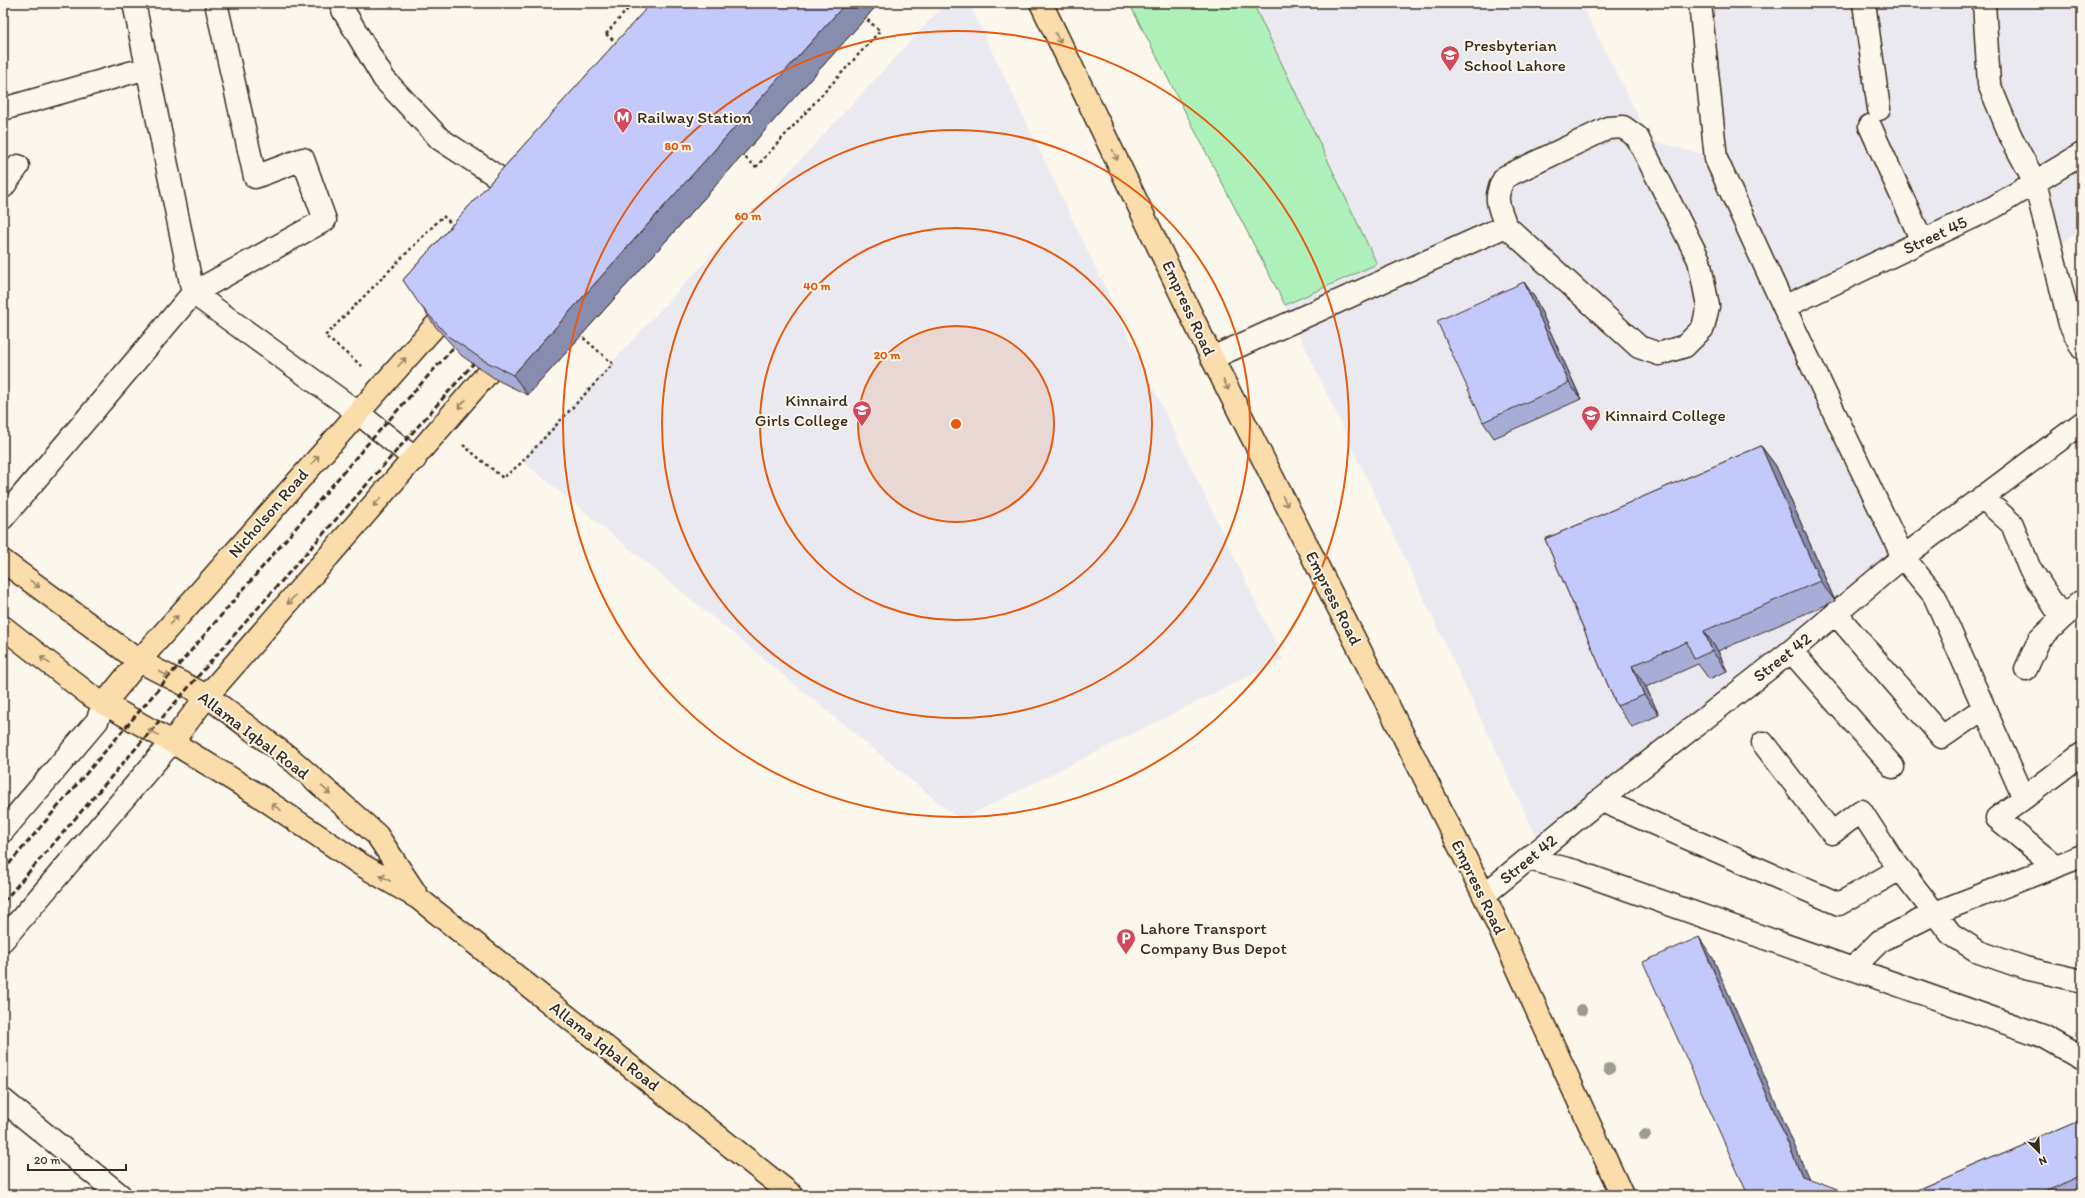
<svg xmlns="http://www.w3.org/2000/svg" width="2085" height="1198" viewBox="0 0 2085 1198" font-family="Itim,sans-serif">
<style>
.built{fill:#eae9f0}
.green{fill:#aef0b9;stroke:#748d6c}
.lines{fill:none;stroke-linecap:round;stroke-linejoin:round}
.minor-casing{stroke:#3b2a1e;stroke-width:25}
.major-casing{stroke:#3b2a1e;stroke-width:25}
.path{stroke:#3b2a1e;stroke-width:2.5;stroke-dasharray:3 3;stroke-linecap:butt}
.minor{stroke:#fbf7ec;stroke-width:22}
.major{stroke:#fbddab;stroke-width:22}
.rail{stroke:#3b2a1e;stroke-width:3;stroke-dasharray:6 3;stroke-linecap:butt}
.path-bridge{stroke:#3b2a1e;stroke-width:2.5;stroke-dasharray:3 3;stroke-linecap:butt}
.tree{fill:#9e9c8c}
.wall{fill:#a8add8;stroke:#3b2a1e}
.shaded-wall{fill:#888db0;stroke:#3b2a1e}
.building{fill:#c3c9fb;stroke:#3b2a1e}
.oneway{stroke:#9b8464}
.ring{fill:none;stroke:#e8590c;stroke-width:2}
.labels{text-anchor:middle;stroke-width:4;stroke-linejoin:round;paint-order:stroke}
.poi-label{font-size:17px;fill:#3b2a1e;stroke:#fbf7ec;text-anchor:start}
.street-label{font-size:17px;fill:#3b2a1e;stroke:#fbf7ec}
.centre{fill:#e8590c;stroke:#fbf7ec;stroke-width:2}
.ring-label{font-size:12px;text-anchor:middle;font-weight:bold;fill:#e8590c;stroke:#fbf7ec;stroke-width:4;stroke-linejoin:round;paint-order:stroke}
</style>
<rect width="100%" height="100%" fill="#fbf7ec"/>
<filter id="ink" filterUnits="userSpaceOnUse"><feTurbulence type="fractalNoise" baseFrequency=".025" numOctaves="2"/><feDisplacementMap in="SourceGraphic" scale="8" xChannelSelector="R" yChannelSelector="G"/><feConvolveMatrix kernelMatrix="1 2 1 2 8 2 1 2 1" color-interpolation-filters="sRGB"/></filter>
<g filter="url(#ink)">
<path class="built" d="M946,3H969L1283,659L960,820L521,460Z
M1253,3H1581L1650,140L1716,158L1701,3H2082V229L2051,251L2035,183L1784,307L1893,560L1538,840L1285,305L1377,264Z"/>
<path class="green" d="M1129,3H1253L1377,264L1285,305Z"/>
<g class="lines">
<g class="minor-casing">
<path id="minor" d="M134,3L193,293L357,412L415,459
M342,3L343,10L384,79L440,139L521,192
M1700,3L1716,159L1784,307L1903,557L1934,595L2024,798L2082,754
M1864,3L1879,109
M1984,3L1989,84L2011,137L2035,182L2070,324L2082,348
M3,109L147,68
M1870,126L1922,241
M1623,127L1637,137L1699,260L1708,306L1703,328L1685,346L1659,354L1639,347L1506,226C1498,205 1493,197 1505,177L1608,128Z
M3,187L18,166
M1784,307L1994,207L2082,154
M1212,358L1506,226
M1982,497L2012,524L2029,567L2062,618L2039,640L2026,669
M3,518L193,293L325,220L303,159L255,177L216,3
M1836,614L1942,737L1984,708
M2062,618L2082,601
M1791,651L1893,767
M1763,743L1832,833L1861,811L1890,856L1951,934L1979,952L2025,968L2082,981
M2024,798L1997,818L2055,866
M1600,800L1839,904L1900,869
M3,831L97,721L104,704
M1529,859L1575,871L2043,1036L2082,1058
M1484,895L1600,800L1791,651L1903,557L2082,423
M3,940L172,742
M1852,969L1880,941L1935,913L2082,856
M3,1100L120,1195"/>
</g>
<g class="major-casing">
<path id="major" d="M1041,3L1212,358L1484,895L1622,1195
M3,561L139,661L207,696L291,759L377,835L416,894
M3,627L91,696L172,742L258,795L360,864L418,898L792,1195
M104,704L139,661L435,326
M172,742L207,696L487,374"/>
</g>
<path class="path" d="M606,34L633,3
M756,167L880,31L863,16
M362,366L325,336L443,216
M463,445L503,478L520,464L613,364"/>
<use href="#minor" class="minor"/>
<use href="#major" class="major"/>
<path class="rail" d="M3,871L364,448L461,339
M3,902L213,659L481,355"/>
<path class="path-bridge" d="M606,34L618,44
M741,154L756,167
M443,216L454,226
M579,334L613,364"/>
</g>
<g class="tree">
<circle cx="1581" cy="1010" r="6"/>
<circle cx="1609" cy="1069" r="6"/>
<circle cx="1645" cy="1135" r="6"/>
</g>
<path class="wall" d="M651,3H879L528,395L497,380L462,356L435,326L403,280Z
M1524,282L1535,298L1581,399L1494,438L1483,422Z
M1761,446L1776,466L1835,601L1718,651L1727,671L1709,679L1698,664L1646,687L1659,715L1632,727L1617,706L1545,539Z
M2082,1119V1195H1906Z"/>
<path class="shaded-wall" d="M846,3H879L528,395L513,375Z
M1524,282L1535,298L1581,399L1569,383Z
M1761,446L1776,466L1835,601L1820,581Z
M1704,631L1718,651L1727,671L1712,651Z
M1632,666L1646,687L1659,715L1644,695Z
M1699,937L1713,958L1816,1195L1802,1176Z"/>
<path class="building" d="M651,3H846L513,375L483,360L448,336L420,305L403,280Z
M1524,282L1569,383L1483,422L1437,321Z
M1761,446L1820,581L1704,631L1712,651L1694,659L1687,642L1632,666L1644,695L1617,706L1545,539Z
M1699,937L1802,1176L1854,1195H1748L1643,962Z
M2082,1119V1175L2038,1195H1906Z"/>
<defs><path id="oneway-shaft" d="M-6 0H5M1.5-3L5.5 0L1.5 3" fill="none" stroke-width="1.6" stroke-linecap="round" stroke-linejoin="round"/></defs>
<g class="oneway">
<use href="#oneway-shaft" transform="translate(1058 38) rotate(64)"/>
<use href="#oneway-shaft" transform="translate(1115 155) rotate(64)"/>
<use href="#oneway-shaft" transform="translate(402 362) rotate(-48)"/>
<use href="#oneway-shaft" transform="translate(1226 385) rotate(63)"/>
<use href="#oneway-shaft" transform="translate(462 404) rotate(131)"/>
<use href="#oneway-shaft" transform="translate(315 460) rotate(-49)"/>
<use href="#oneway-shaft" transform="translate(1285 501) rotate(63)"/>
<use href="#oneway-shaft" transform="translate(377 502) rotate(131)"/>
<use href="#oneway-shaft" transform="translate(35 584) rotate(36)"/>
<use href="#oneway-shaft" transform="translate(291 600) rotate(131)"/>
<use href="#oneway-shaft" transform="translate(174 620) rotate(-49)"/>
<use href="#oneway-shaft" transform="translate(45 660) rotate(-142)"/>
<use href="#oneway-shaft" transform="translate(164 674) rotate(27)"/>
<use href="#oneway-shaft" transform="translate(153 732) rotate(-150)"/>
<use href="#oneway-shaft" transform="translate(326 790) rotate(41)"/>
<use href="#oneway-shaft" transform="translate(276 807) rotate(-146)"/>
<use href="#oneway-shaft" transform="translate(385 878) rotate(-150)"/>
</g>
</g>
<circle cx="956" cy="424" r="98" fill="#e8590c" fill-opacity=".12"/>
<g class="ring">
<circle cx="956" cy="424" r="98"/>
<circle cx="956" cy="424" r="196"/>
<circle cx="956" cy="424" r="294"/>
<circle cx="956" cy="424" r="393"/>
</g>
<defs>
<g id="school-pin" transform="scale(1)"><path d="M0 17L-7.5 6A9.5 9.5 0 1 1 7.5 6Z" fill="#d1495b" stroke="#fbf7ec"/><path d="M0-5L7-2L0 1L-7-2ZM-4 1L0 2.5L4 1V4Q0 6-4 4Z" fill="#fff"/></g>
<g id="metro-pin" transform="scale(1)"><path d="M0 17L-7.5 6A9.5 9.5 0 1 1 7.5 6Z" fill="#d1495b" stroke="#fbf7ec"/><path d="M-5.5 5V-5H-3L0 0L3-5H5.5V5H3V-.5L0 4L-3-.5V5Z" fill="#fff"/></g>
<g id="university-pin" transform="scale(1)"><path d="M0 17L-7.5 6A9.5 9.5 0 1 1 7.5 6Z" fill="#d1495b" stroke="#fbf7ec"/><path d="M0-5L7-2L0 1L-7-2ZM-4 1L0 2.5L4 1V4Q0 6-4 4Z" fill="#fff"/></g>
<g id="parking-pin" transform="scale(1)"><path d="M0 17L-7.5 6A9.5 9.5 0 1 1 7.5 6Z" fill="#d1495b" stroke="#fbf7ec"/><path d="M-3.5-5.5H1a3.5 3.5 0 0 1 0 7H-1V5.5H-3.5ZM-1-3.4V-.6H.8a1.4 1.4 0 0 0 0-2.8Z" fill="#fff"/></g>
</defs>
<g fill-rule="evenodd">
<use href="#school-pin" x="1450" y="55"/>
<use href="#metro-pin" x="623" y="117"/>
<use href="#university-pin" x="862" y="410"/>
<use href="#university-pin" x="1591" y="415"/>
<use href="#parking-pin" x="1126" y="938"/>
</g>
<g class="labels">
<g class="poi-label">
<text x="1464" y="51">Presbyterian<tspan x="1464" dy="20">School Lahore</tspan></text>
<text x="637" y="123">Railway Station</text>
<text x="848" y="406" text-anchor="end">Kinnaird<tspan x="848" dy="20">Girls College</tspan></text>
<text x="1605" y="421">Kinnaird College</text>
<text x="1140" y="934">Lahore Transport<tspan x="1140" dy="20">Company Bus Depot</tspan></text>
</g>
<g class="street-label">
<text transform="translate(1935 235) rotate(-25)" y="6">Street 45</text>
<text transform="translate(1189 308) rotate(65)" y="6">Empress Road</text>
<text transform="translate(268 513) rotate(-49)" y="6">Nicholson Road</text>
<text transform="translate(1334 598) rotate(63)" y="6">Empress Road</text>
<text transform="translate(1782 657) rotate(-38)" y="6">Street 42</text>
<text transform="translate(254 735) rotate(37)" y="6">Allama Iqbal Road</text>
<text transform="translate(1528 859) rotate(-39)" y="6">Street 42</text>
<text transform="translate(1479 887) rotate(64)" y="6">Empress Road</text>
<text transform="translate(605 1046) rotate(38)" y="6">Allama Iqbal Road</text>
</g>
</g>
<circle cx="956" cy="424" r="6" class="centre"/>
<g class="ring-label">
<text x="678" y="150">80 m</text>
<text x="748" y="220">60 m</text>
<text x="817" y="290">40 m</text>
<text x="887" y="359">20 m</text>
</g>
<rect width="2085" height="1198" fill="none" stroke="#fbf7ec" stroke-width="16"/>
<rect x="8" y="8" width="2069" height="1182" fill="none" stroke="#3b2a1e" stroke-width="1.5" filter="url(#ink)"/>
<g transform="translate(2039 1152) rotate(156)" stroke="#fbf7ec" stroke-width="3" paint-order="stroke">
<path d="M0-3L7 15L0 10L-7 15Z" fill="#3b2a1e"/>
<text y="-6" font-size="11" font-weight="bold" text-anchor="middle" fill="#3b2a1e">N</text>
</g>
<path d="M28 1164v6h98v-6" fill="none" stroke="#3b2a1e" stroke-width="2"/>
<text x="34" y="1164" font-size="12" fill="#3b2a1e" stroke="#fbf7ec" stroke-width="3" paint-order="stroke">20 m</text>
</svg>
